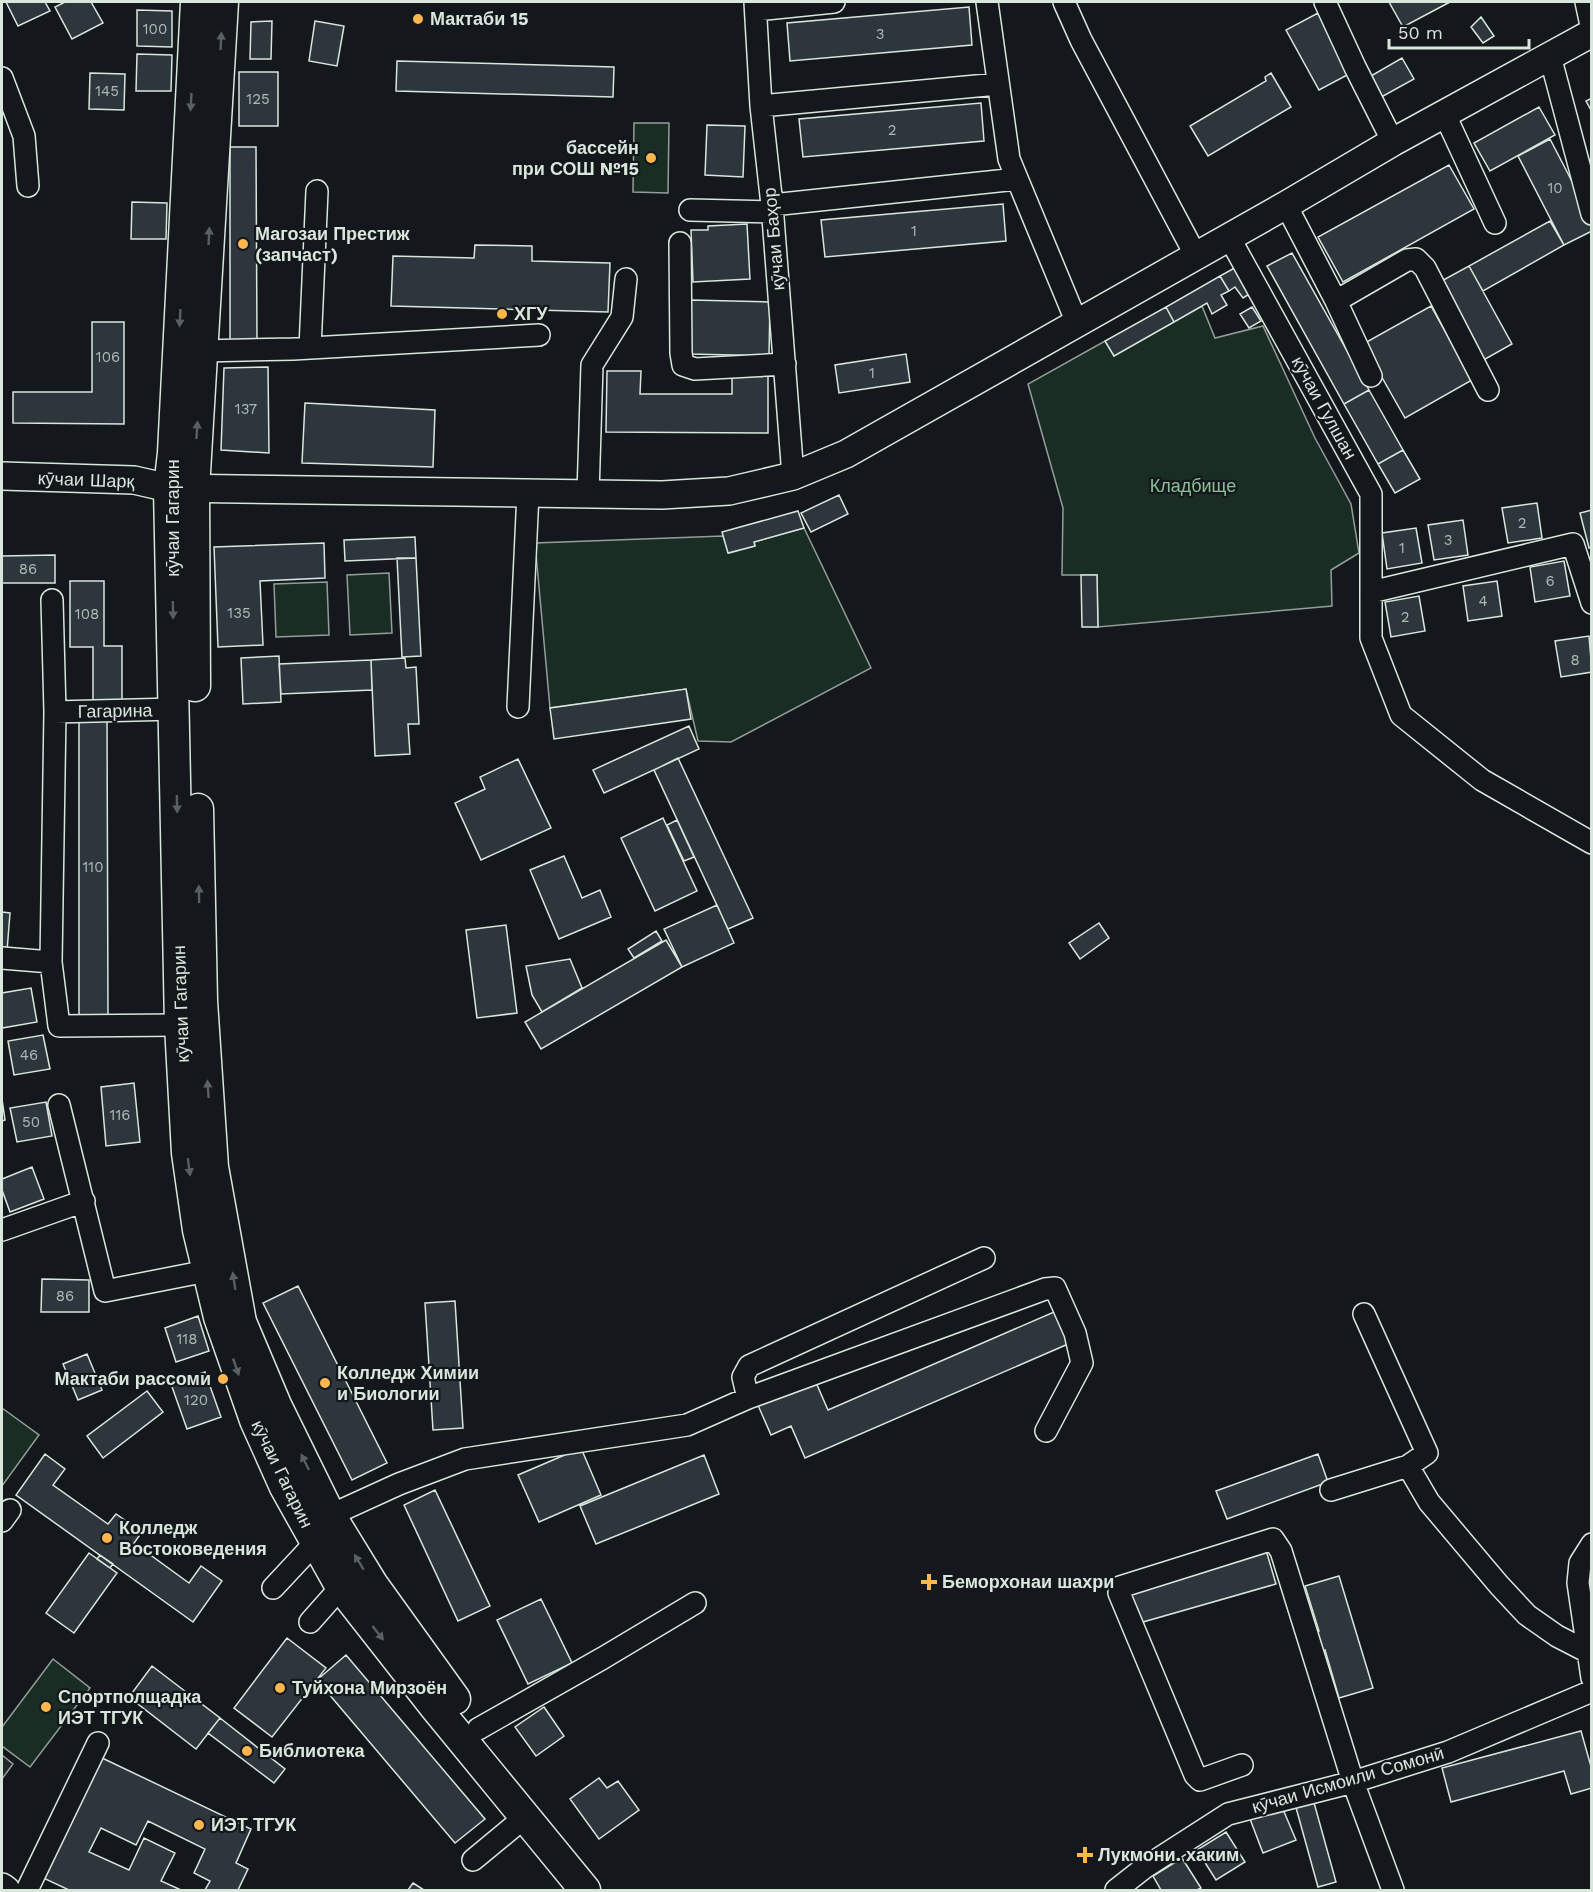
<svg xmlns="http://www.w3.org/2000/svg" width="1593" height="1892" viewBox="0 0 1593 1892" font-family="'Work Sans',sans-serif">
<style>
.green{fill:#1a2d24;stroke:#939e99;stroke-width:1.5}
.parking{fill:#24282b;stroke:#939e99;stroke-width:1.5}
.building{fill:#2c363c;stroke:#d8e6dc;stroke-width:1.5}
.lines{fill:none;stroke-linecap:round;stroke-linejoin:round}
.minor-casing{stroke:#d8e6dc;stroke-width:24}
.major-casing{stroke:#d8e6dc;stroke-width:30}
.highway-casing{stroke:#d8e6dc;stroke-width:33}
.minor{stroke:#14181c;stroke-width:21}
.major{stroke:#14181c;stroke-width:27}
.highway{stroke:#14181c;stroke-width:30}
.oneway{fill:#59605f}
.poi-dot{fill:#ffb74d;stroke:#14181c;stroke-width:2}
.labels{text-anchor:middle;stroke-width:4.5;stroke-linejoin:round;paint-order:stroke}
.number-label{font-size:15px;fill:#adbab4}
.poi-label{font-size:18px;font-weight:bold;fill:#d8e6dc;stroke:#14181c;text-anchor:start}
.street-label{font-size:18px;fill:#d8e6dc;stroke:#14181c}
.park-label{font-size:18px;fill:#8ac095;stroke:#14181c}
</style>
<rect width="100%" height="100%" fill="#14181c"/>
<path class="green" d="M634,123H669L668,193L633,192Z
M1202,306L1215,338L1263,326L1315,438L1351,504L1359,553L1331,570L1332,606L1098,627L1097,575H1062L1063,508L1028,384L1105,341L1114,356Z
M804,528L871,668L731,742L698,741L686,689L550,708L535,543L723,536L729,553L755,546L754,542Z
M389,573L392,633L350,635L347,575Z
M327,582L329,635L276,637L274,584Z
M2,1408L39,1435L2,1486Z
M53,1659L90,1688L30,1767L2,1746V1727Z"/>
<path class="parking" d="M2,1755L13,1764L2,1779Z"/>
<path class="building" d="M6,2H45L50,11L18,26Z
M65,2H91L103,23L72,39L55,7Z
M1389,2H1450L1403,27Z
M969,7L972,45L790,61L787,23Z
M137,10L172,11V47L137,46Z
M1318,13L1351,73L1319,90L1286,30Z
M1481,17L1494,36L1483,43L1471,27Z
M272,21L271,59H250L251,22Z
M315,21L344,26L337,66L309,61Z
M137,54L172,55L171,91H136Z
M1402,58L1414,79L1376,100L1364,80Z
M397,61L614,67L613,97L396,91Z
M239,72H278V126H239Z
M90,73L125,74L124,110L89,109Z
M1271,73L1291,107L1208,156L1190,126L1266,81L1265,77Z
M1592,98V112L1586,101Z
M981,103L984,141L803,157L799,119Z
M1539,107L1555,135L1490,171L1474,143Z
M707,125L745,126L743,177L705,175Z
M1550,139L1592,220V231L1564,245L1518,156Z
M230,147H256L257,341H230Z
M1449,165L1474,209L1343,282L1318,237Z
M132,202L167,203L166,239H131Z
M1003,204L1006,241L825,257L821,220Z
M1550,221L1564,245L1483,291L1469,266Z
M747,224L750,279L693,282L691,230H708V226Z
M475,245L532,246V261L610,263L608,312L391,306L393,256L474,258Z
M1292,253L1369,390L1344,404L1267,266Z
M1238,266L1256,290L1243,298L1235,287L1229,291L1220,276Z
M1469,266L1512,344L1480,362L1436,284Z
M1220,276L1229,291L1221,295L1227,305L1212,314L1207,303L1174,322L1166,307Z
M691,300L770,302L769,356L690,354Z
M1431,306L1472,380L1405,418L1363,344Z
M1166,307L1174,322L1114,356L1105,341Z
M1252,307L1261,321L1249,328L1240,314Z
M92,322H124V424L13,423V392H92Z
M906,354L910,382L839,393L835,365Z
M268,367L269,453L221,450L224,368Z
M607,371H641L640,394H732V373H768V433L606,432Z
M1369,390L1403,450L1378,464L1344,404Z
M305,403L435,410L433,467L302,463Z
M1403,450L1420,479L1395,493L1378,464Z
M839,495L848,514L811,532L801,513Z
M1537,503L1542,538L1508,543L1502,508Z
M1592,510V547L1589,548L1580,513Z
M798,511L804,528L754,542L755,546L728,553L722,532Z
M1463,520L1468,555L1434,560L1428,525Z
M1416,528L1422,563L1387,569L1382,533Z
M415,537L416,558L345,561L344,540Z
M324,543L325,578L260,581L263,645L218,647L214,547Z
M55,555V583H2V556Z
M397,558H416L421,656L402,657Z
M1564,561L1570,596L1535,602L1530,567Z
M1081,575H1097L1098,627H1082Z
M70,581H104V646H122V707H93V647H70Z
M1497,581L1502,616L1468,621L1463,586Z
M1419,596L1425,631L1391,637L1385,602Z
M1589,636L1592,672L1561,677L1555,641Z
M279,656L281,702L243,704L241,658Z
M405,658L406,668L416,667L419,724H408L410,754L375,756L371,660Z
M371,660L372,690L281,694L279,664Z
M686,689L691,719L554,739L550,708Z
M107,716L108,1016H79V718Z
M689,726L699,749L604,793L593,770Z
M678,758L753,918L728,929L654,770Z
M518,759L551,828L481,860L455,803L485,789L480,777Z
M663,818L697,891L655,911L621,838Z
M677,820L694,857L684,861L667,825Z
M564,856L582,898L600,890L611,917L559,939L530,870Z
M717,905L734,943L682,967L664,929Z
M2,912L10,913L7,951H2Z
M1099,923L1109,938L1080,959L1069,943Z
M506,925L517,1013L477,1018L466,930Z
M656,931L662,941L634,958L628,949Z
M666,940L682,967L541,1049L525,1022Z
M570,959L582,988L542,1012L532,995L526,966Z
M31,988L37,1022L2,1028V993Z
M43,1035L50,1069L14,1075L8,1041Z
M134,1083L140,1142L106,1146L101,1087Z
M2,1099L5,1120L2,1121Z
M46,1102L52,1136L17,1142L10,1108Z
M32,1167L44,1199L10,1212L2,1190V1179Z
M42,1279L89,1280V1312H41Z
M298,1286L387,1463L352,1480L263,1303Z
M455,1301L463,1428L433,1430L425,1303Z
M1061,1309L1075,1341L805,1458L791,1426L771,1435L757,1403L814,1378L828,1410Z
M198,1316L209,1351L176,1362L165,1328Z
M87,1354L102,1390L78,1400L63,1364Z
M205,1372L221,1417L187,1429L171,1384Z
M147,1391L163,1412L103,1458L87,1436Z
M581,1448L601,1495L539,1522L518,1475Z
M45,1454L65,1469L53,1485L108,1524L116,1514L142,1532L134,1543L189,1583L201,1566L222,1581L193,1622L16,1495Z
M1318,1454L1328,1482L1227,1519L1216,1491Z
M704,1455L719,1494L596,1544L580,1506Z
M435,1490L490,1606L458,1621L404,1505Z
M1266,1550L1276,1584L1136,1624L1126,1590Z
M89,1553L117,1573L74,1633L46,1613Z
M100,1555L113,1564L110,1568L97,1559Z
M1339,1576L1373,1688L1339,1698L1325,1650L1313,1653L1308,1635L1319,1631L1305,1586Z
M541,1599L572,1663L528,1684L497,1620Z
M287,1638L326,1668L272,1737L234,1708Z
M346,1655L485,1819L455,1843L317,1680Z
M152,1666L220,1718L196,1749L129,1697Z
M544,1707L564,1736L536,1756L515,1727Z
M220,1718L285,1769L274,1783L208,1733Z
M1581,1731L1592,1770V1788L1571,1794L1564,1771L1451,1802L1442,1768Z
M100,1757L251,1829L236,1863L248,1869L238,1890H205L210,1881L194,1873L205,1849L148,1821L136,1845L101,1828L89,1852L129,1870L144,1838L175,1853L161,1881L181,1890H69L41,1877Z
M599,1778L607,1788L618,1781L639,1810L599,1839L570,1799Z
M1313,1799L1336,1882L1318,1887L1295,1804Z
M1282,1807L1296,1840L1263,1853L1250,1819Z
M1226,1832L1245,1862L1216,1880L1197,1850Z
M1182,1858L1201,1888L1197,1890H1161L1153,1876Z
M413,1883L424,1890H408Z"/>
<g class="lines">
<g class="minor-casing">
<path id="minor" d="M755,2L761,106L772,205L793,476
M987,2L1009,159L1077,323
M1064,2L1081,40L1196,256
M1325,2L1355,67L1393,142
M1586,2L1592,30
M757,10L834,2
M1550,56L1592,214
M2,78L24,136L28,186
M761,106L998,84
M1445,115L1495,223
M772,205L1017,179
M1286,205L1336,301L1371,376
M690,210L773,212
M1229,237L1371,494V638L1401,715L1482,780L1592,843
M680,243L681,353L683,365L695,369L785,364
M1336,301L1407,260L1416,259L1425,268L1488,390
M310,348L317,191
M202,351L293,349L539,335
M588,494L592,365L622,317L626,279
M1371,592L1573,544L1592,603
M52,600L55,712L51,962L59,1026L180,1025
M518,707L528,493
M55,712L175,709
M2,958L51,962
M59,1105L105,1291L207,1271
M2,1230L84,1201
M1364,1314L1427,1453L1408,1466
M748,1398L743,1377L749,1366L984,1258
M1331,1490L1408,1466L1429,1502L1499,1585L1527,1615L1557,1636L1588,1652
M320,1520L399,1484L465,1459L687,1425L748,1398L1045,1289L1055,1288L1075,1333L1082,1363L1046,1431
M2,1521L10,1510
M1592,1544L1580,1563L1578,1583L1592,1678
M273,1588L315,1543
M310,1622L341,1587
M478,1729L603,1658L695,1603
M1242,1765L1200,1780L1195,1775L1119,1593L1120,1587L1273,1539L1281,1551L1353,1782L1393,1890
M473,1860L525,1817
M27,1890L98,1743
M1116,1890L1144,1868L1228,1814L1353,1782L1448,1752L1592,1691"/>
</g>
<g class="major-casing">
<path id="major" d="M2,476L134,480L169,488L662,495L729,491L793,476L846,454L1286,205L1393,142L1592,33
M2,1887L6,1890"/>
</g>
<g class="highway-casing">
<path id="highway" d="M196,2L173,453L169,488L180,1025L187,1153L198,1230L219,1317L255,1420L285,1487L341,1587L435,1707L585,1890
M195,686L194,489L223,2
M198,809L202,1001L213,1167L241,1322L276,1405L330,1515L373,1585L455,1699"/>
</g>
<use href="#minor" class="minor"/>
<use href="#major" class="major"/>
<use href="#highway" class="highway"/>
</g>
<defs><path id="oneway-solid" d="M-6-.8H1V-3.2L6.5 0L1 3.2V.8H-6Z" transform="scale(1.5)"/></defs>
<g class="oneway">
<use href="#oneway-solid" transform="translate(221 41) rotate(-87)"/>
<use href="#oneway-solid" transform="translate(191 102) rotate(93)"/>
<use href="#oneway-solid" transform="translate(209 236) rotate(-87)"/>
<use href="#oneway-solid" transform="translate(180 318) rotate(93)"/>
<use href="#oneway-solid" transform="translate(197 430) rotate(-86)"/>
<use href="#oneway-solid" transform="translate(173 610) rotate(89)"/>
<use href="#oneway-solid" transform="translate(177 804) rotate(89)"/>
<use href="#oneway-solid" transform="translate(199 894) rotate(-91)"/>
<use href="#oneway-solid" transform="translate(208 1089) rotate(-94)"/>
<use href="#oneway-solid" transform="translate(189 1167) rotate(82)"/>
<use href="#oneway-solid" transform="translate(234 1281) rotate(-99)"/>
<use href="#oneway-solid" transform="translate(236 1367) rotate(71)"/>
<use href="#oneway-solid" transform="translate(305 1462) rotate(-116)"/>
<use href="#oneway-solid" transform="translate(359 1562) rotate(-121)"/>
<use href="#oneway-solid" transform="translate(378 1633) rotate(52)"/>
</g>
<g class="poi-dot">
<circle cx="418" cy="19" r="6"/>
<circle cx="651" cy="158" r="6"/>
<circle cx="243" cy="244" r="6"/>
<circle cx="502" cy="314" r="6"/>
<circle cx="223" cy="1379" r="6"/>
<circle cx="325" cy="1383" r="6"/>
<circle cx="107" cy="1538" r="6"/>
<path d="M926 1573h6v6h6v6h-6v6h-6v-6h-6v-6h6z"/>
<circle cx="280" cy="1688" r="6"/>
<circle cx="46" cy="1707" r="6"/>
<circle cx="247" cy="1751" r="6"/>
<circle cx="199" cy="1825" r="6"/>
<path d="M1082 1846h6v6h6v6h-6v6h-6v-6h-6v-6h6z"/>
</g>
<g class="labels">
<g class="number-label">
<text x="155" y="34">100</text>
<text x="880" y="39">3</text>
<text x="107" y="96">145</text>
<text x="258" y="104">125</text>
<text x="892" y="135">2</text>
<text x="1555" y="193">10</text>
<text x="914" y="236">1</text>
<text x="108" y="362">106</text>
<text x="872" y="378">1</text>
<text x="246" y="414">137</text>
<text x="1522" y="528">2</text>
<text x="1448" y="545">3</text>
<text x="1402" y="553">1</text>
<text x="28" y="574">86</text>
<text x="1550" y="586">6</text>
<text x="1483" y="606">4</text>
<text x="239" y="618">135</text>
<text x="87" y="619">108</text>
<text x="1405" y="622">2</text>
<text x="1575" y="665">8</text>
<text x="93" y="872">110</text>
<text x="29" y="1060">46</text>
<text x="120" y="1120">116</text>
<text x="31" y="1127">50</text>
<text x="65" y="1301">86</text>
<text x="187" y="1344">118</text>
<text x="196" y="1405">120</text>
</g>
<g class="poi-label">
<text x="430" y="25">Мактаби 15</text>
<text x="639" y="154" text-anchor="end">бассейн<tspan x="639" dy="21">при СОШ №15</tspan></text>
<text x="255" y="240">Магозаи Престиж<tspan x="255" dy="21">(запчаст)</tspan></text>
<text x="514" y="320">ХГУ</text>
<text x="337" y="1379">Колледж Химии<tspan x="337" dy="21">и Биологии</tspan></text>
<text x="211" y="1385" text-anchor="end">Мактаби рассоми</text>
<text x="119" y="1534">Колледж<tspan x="119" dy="21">Востоковедения</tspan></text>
<text x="942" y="1588">Беморхонаи шахри</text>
<text x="292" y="1694">Туйхона Мирзоён</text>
<text x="58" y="1703">Спортполщадка<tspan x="58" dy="21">ИЭТ ТГУК</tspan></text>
<text x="259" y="1757">Библиотека</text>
<text x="211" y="1831">ИЭТ ТГУК</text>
<text x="1098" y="1861">Лукмони. хаким</text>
</g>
<g class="street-label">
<text transform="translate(774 239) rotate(-95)" y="6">кӯчаи Баҳор</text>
<text transform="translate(1324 408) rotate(61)" y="6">кӯчаи Гулшан</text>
<text transform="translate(86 480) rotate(2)" y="6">кӯчаи Шарқ</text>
<text transform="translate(173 518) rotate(-90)" y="6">кӯчаи Гагарин</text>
<text transform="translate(115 711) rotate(-1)" y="6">Гагарина</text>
<text transform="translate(181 1004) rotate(-92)" y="6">кӯчаи Гагарин</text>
<text transform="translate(282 1474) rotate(64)" y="6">кӯчаи Гагарин</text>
<text transform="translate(1348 1780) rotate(-16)" y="6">кӯчаи Исмоили Сомонӣ</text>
</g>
<g class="park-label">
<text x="1193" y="492">Кладбище</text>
</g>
</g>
<rect width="1593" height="1892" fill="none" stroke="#d8e6dc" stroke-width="6"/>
<path d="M1389 39v9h140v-9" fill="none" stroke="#d8e6dc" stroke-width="3"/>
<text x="1398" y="39" font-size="18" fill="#d8e6dc" stroke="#14181c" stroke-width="4.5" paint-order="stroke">50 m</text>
</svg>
